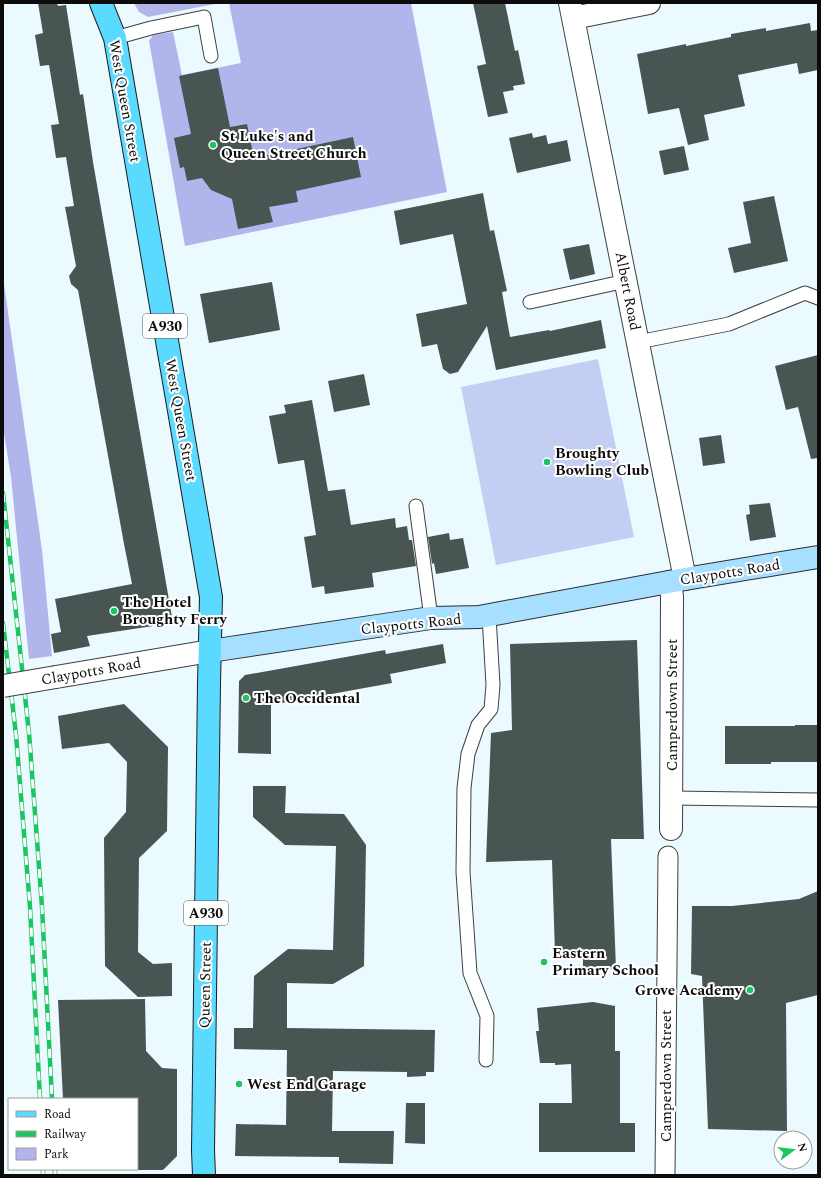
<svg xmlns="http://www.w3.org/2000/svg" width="821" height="1178" viewBox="0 0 821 1178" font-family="Spectral,serif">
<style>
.green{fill:#b2b5ec}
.pitch{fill:#c4cdf2}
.building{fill:#485553}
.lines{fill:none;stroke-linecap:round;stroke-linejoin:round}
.service-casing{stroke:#3f3f3f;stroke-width:15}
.pedestrian-casing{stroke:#3f3f3f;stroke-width:21}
.minor-casing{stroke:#3f3f3f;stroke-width:24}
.secondary-casing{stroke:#2e2e2e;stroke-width:24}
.primary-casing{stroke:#1d1d1d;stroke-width:24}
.service{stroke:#fff;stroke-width:13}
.pedestrian{stroke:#fff;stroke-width:19}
.minor{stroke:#fff;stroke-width:22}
.secondary{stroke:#a6dfff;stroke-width:22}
.primary{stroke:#5bdaff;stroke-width:22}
.rail-casing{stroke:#1bc562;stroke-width:4.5}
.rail{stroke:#fff;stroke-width:3;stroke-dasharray:9;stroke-linecap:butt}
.minor-bridge-casing{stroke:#3f3f3f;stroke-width:24;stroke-linecap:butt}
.minor-bridge{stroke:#fff;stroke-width:22}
.poi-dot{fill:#1bc562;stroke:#fff;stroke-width:1.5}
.labels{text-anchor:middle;stroke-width:4;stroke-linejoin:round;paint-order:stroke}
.shield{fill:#fff;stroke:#555;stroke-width:1}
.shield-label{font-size:14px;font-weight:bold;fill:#0c0c0c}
.street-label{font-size:15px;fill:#0c0c0c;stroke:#fff}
.poi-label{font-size:15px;font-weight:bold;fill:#0c0c0c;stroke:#fff;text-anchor:start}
</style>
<rect width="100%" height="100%" fill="#ebfaff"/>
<path class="green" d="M134,3H220L148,17L139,12Z
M229,3H411L447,192L185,246L149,41L153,35L173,32L182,75L241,63Z
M3,277L42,550L52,656L29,659L11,477L3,427Z"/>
<path class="pitch" d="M598,359L634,537L496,565L461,387Z"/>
<path class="building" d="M38,3H57L58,6L66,5L80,95L83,94L93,162L173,623L87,636L90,646L54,653L51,634L61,632L55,599L132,584L124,544L78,290L71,284L69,276L76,266L65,207L74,206L66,157L56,158L51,125L59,124L49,65L40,66L35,35L43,33Z
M473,3H505L515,51L518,50L525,84L513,86L514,90L503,92L508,113L488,117L477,66L486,64Z
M810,23L811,31L818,30V70L799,74L797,63L738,75L745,106L704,115L709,140L688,145L679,108L648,114L637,54L686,44V46L731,37V34L766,28V31Z
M218,68L230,127L247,124L254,158L353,137L361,177L296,191L298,202L269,207L273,222L238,229L232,199L211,190L202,178L187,181L184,167L180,168L174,138L191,134L179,76Z
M532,133L533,138L546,135L548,144L567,140L571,161L517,173L509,138Z
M684,146L689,170L664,175L659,151Z
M483,193L490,231L494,230L507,291L502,292L510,337L549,330L550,331L601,320L606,348L496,370L487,326L458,372L450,374L443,369L437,344L422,347L416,314L467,304L453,234L400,245L394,211Z
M774,196L788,261L734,273L728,248L751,243L743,202Z
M589,244L595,274L570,280L563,249Z
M272,282L280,330L209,343L200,294Z
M818,355V458L811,459L798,407L786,410L775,366Z
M364,374L370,405L334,412L328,381Z
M312,400L328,491L345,489L351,525L395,518L396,528L407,526L409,540H412L416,566L372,573L374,587L325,594L324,586L312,588L304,537L316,535L304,460L278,464L269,416L286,413L284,405Z
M721,435L725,463L703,466L699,438Z
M770,503L776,537L750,541L746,515L750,514L749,505Z
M449,533L450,540L463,538L469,568L436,574L434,563L432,564L428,537Z
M637,640L644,839H611L616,969L583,970V953L555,954L552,860L486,862L491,733L512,730L510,644Z
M443,644L446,663L390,674L392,683L271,705V754L238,753L239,681L245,675L385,650L386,654Z
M124,704L168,747L167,831L139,858L138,952L153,964L172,963V996L138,997L105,966L104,838L126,812L127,762L109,743L62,749L58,716Z
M795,725H818V762H771V764H725V726H795Z
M253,786H286L285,813L344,814L366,845L364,966L333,984L287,983V1028L435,1030L434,1072H426V1076L407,1077V1072L333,1071L332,1131H394L393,1164L339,1163V1157L235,1156L236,1124L286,1125L287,1050L234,1049V1028H253L254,976L288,949L333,950L336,846L285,845L253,817Z
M818,891V995L786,1003L787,1131L708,1129L702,976L691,974L692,906H732L799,899Z
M145,999L146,1051L162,1068L177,1069V1156L163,1170H137V1099H63L58,1000Z
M593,1002L615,1006V1051H620V1123H635V1152H539V1103H572L571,1064L555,1065V1063H540L536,1031H539L537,1008Z
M406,1103H425V1144L405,1143Z"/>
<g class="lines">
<g class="service-casing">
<path id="service" d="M115,38L151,28L204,17L211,56
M530,302L626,281
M638,342L729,324L805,293L818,298
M416,506L431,618
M672,798L818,800
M486,1060L487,1016L470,973L463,872L464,788L468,754L478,725L491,709L493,685L489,616"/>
</g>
<g class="pedestrian-casing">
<path id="pedestrian" d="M665,1175L668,856"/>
</g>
<g class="minor-casing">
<path id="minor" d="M570,3L685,579
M573,18L649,3
M670,582L672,596L671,829
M56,677L210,651"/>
</g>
<g class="secondary-casing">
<path id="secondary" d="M210,651L431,618L479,617L685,579L818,557"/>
</g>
<g class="primary-casing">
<path id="primary" d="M101,3L115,38L211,597L209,683L203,1151L204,1175"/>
</g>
<use href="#service" class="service"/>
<use href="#pedestrian" class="pedestrian"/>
<use href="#minor" class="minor"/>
<use href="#secondary" class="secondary"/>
<use href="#primary" class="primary"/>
<g class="rail-casing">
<path id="rail" d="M3,493L29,733L42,907L52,1099
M3,623L16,735L30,907L40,1099
M43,1169V1175
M55,1169V1175"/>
</g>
<use href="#rail" class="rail"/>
<g class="minor-bridge-casing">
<path id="minor-bridge" d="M3,686L56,677"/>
</g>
<use href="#minor-bridge" class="minor-bridge"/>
</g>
<g class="poi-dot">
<circle cx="213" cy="145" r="4"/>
<circle cx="547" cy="462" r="4"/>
<circle cx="114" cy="611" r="4"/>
<circle cx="246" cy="698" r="4"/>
<circle cx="544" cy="962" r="4"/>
<circle cx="750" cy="990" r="4"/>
<circle cx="239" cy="1084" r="4"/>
</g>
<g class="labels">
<g class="shield">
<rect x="143" y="314" width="44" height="24" rx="3"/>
<rect x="184" y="901" width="44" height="24" rx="3"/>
</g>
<g class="shield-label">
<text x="165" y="331">A930</text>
<text x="206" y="918">A930</text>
</g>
<g class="street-label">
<text transform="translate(125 101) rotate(80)" y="5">West Queen Street</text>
<text transform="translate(628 291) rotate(79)" y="5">Albert Road</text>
<text transform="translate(181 420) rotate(80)" y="5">West Queen Street</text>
<text transform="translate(730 572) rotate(-9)" y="5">Claypotts Road</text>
<text transform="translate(411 624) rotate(-6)" y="5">Claypotts Road</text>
<text transform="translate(91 671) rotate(-10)" y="5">Claypotts Road</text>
<text transform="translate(672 705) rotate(-90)" y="5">Camperdown Street</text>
<text transform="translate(205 985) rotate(-89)" y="5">Queen Street</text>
<text transform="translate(666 1076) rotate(-90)" y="5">Camperdown Street</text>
</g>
<g class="poi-label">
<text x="221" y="141">St Luke's and<tspan x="221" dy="17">Queen Street Church</tspan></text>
<text x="555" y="458">Broughty<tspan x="555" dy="17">Bowling Club</tspan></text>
<text x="122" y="607">The Hotel<tspan x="122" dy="17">Broughty Ferry</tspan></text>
<text x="254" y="703">The Occidental</text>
<text x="552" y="958">Eastern<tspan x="552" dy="17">Primary School</tspan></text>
<text x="742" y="995" text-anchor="end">Grove Academy</text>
<text x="247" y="1089">West End Garage</text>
</g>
</g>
<rect width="821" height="1178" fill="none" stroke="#0c0c0c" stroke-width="8"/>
<rect x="8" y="1098" width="130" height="72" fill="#ffffff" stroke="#9e9e9e"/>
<rect x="16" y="1111" width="20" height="6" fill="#5bdaff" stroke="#9e9e9e"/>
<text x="44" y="1118" font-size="12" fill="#0c0c0c">Road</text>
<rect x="16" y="1131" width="20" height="6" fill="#1bc562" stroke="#9e9e9e"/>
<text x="44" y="1138" font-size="12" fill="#0c0c0c">Railway</text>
<rect x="16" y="1148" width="20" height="12" fill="#b2b5ec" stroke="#9e9e9e"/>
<text x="44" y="1158" font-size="12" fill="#0c0c0c">Park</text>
<g transform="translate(793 1150) rotate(75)"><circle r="19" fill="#ffffff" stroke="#9e9e9e"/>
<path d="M0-3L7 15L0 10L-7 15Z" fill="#1bc562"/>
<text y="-6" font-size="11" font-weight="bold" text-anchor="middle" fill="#0c0c0c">N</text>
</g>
</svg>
